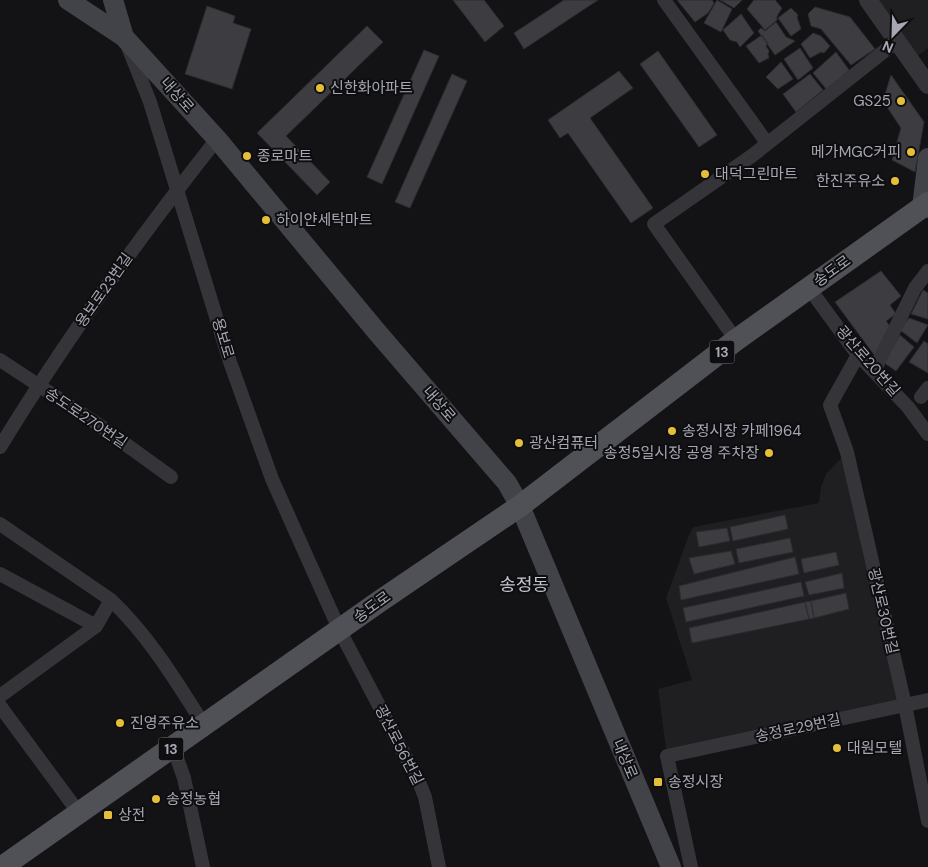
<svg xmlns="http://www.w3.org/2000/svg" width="928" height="867" viewBox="0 0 928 867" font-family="'DM Sans','Noto Sans KR',sans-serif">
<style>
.built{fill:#1f1e21}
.building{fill:#3d3d41;stroke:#2d2c30}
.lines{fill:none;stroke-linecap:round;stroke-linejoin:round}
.minor{stroke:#343439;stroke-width:14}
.tertiary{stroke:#343439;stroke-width:18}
.secondary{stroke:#424348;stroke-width:20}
.primary{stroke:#505157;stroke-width:22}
.poi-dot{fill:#e6bf38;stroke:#0e0d0f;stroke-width:2}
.labels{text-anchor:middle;stroke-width:4;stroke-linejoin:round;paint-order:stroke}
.shield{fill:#0e0d0f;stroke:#787a82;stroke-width:1}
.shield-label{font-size:14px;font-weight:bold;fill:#a5a8b4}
.poi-label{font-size:15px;fill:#a5a8b4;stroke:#0e0d0f;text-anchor:start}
.street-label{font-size:15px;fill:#a5a8b4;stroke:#0e0d0f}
.quarter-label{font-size:18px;fill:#c5c7d0;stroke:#0e0d0f}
</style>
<rect width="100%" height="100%" fill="#131214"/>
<path class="built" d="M868,0H928V48L912,61Z
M847,452L905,705L667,756L658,689L692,680L666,598L689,535L693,527L819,503L821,487L826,474Z"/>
<path class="building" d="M453,0H484L504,26L485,42Z
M564,0H598L524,49L514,33Z
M677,0H712L714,3L708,13L695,22Z
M717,0L732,9L721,32L704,23Z
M720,0H742L734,8Z
M754,0H775L782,8L777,16V20L765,30L747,9Z
M207,6L235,16L233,23L251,29L232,89L185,74Z
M815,7L850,17L875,49L851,65L821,29L811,26L808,14Z
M791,8L798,15L797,17L801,29L791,36L778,18Z
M741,14L754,33L740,47L737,42L730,40L723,30Z
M776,22L786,37L795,41L775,55L758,31L761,28L765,31Z
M367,26L383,42L286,136L330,182L317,195L257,133Z
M813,33L821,36L830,46L824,53L821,52L810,58L801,44Z
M762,35L768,43L766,46L769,51L768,54L769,58L759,63L746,46Z
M800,48L813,68L798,80L784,59Z
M424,50L439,56L382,184L367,177Z
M658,51L717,135L699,147L640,64Z
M836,52L849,70L827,90L813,73Z
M781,62L793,79L778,89L766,77Z
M619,71L633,88L590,118L653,208L631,223L568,133L560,138L548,120Z
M452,74L467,81L410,208L395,202Z
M810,74L823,90L796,112L783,94Z
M891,75L924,122L915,172L892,160L901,128L883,101Z
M881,271L901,296L890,305L896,314L886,321L892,329L875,356L835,302Z
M923,290L928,293V319L911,314Z
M909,318L928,325L917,343L900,330Z
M900,335L914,347L896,371L883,362Z
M924,341L928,344V373L909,362Z
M785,515L788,529L733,541L730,527Z
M727,528L730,541L699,547L696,532Z
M790,538L793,552L739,563L736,549Z
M731,551L735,564L694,574L689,558Z
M836,552L839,565L804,573L801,559Z
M795,557L799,574L681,600L679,586Z
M842,573L844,588L809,595L805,582Z
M801,582L804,596L686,622L683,608Z
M846,593L849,609L814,618L811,601Z
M811,601L814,618L809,619L805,602Z
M805,602L809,619L692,643L689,628Z"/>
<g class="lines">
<path class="minor" d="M664,0L767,143
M128,47L150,102L230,362L272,479L340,631L419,782L425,797L439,867
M809,288L858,355L908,407L928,434
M736,340L654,224L753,155L897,41
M858,355L830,405L847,452L905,705L928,821
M0,360L99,425L171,477
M874,371L915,288L928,271
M921,397L928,388
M0,447C66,339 139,238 217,139
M0,524L111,600L96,626L0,696
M0,574L96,626
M111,600C149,636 176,681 204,725
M0,706L79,813
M173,747L184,778L203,867
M691,867L667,756L928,700"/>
<path class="tertiary" d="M868,0L928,85"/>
<path class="secondary" d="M68,0L124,37
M113,0L124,37L217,139L377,332L507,483L520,506L671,867
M928,158L922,207L928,208"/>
<path class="primary" d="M2,867L380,601L520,506L736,340L928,203"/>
</g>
<g class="poi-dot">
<circle cx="320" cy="88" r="5"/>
<circle cx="901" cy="101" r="5"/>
<circle cx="911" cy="152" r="5"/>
<circle cx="247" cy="156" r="5"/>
<circle cx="705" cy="174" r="5"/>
<circle cx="895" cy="181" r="5"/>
<circle cx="266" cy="220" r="5"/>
<circle cx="672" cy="431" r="5"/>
<circle cx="519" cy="443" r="5"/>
<circle cx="769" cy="453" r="5"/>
<circle cx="120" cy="723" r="5"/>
<circle cx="837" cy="748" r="5"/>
<rect x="653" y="777" width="10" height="10" rx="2.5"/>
<circle cx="156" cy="799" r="5"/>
<rect x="103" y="810" width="10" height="10" rx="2.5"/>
</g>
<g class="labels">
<g class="shield">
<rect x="709.5" y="340.5" width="25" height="23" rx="4"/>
<rect x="158.5" y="737.5" width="25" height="23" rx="4"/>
</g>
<g class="shield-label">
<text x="722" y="357">13</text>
<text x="171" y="754">13</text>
</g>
<g class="poi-label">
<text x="330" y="93">신한화아파트</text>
<text x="891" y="106" text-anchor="end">GS25</text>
<text x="901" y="157" text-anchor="end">메가MGC커피</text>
<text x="257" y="161">종로마트</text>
<text x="715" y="179">대덕그린마트</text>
<text x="885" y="186" text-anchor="end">한진주유소</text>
<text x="276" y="225">하이얀세탁마트</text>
<text x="682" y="436">송정시장 카페1964</text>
<text x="529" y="448">광산컴퓨터</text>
<text x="759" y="458" text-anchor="end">송정5일시장 공영 주차장</text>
<text x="130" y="728">진영주유소</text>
<text x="847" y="753">대원모텔</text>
<text x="668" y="787">송정시장</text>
<text x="166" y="804">송정농협</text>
<text x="118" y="820">상전</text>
</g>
<g class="street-label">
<text transform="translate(177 95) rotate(48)" y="5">내상로</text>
<text transform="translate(832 271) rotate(-36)" y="5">송도로</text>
<text transform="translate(104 290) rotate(-55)" y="5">용보로23번길</text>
<text transform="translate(223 338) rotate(73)" y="5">용보로</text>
<text transform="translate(868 361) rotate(49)" y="5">광산로20번길</text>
<text transform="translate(439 404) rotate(49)" y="5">내상로</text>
<text transform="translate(86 418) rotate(34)" y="5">송도로270번길</text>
<text transform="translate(372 607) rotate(-36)" y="5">송도로</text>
<text transform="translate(883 611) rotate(77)" y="5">광산로30번길</text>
<text transform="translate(798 728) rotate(-12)" y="5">송정로29번길</text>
<text transform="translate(399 745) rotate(63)" y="5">광산로56번길</text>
<text transform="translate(625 759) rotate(67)" y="5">내상로</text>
</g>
<g class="quarter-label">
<text x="524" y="591">송정동</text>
</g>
</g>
<g transform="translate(893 35) rotate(203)" stroke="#0e0d0f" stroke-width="4" paint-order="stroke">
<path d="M0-4L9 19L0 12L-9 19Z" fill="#a5a8b4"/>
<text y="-8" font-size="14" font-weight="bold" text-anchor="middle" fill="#a5a8b4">N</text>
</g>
</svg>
